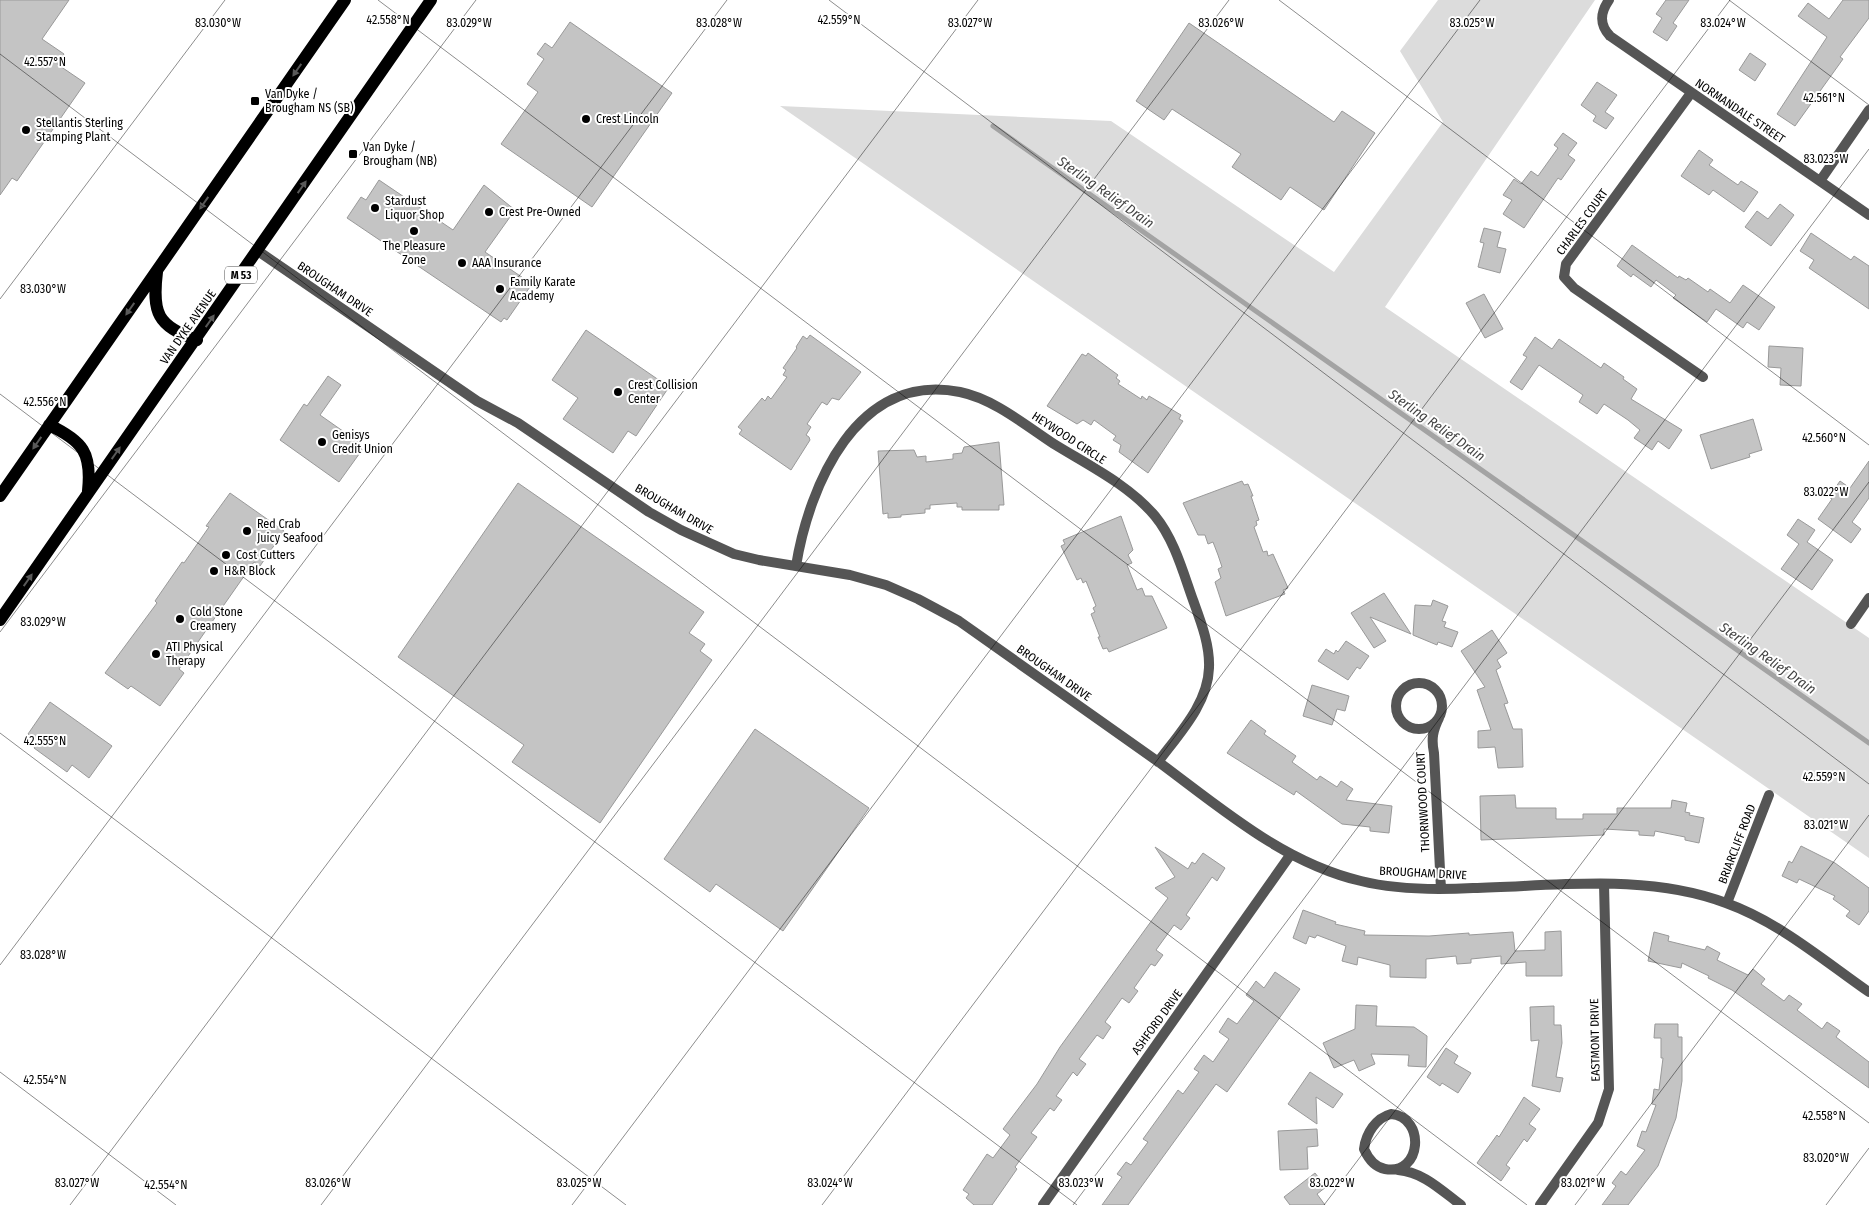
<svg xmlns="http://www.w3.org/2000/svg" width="1869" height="1205" viewBox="0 0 1869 1205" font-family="'Fira Sans Condensed',sans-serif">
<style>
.green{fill:#dcdcdc}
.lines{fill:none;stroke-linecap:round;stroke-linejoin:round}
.stream{stroke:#a3a3a3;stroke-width:5}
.building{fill:#c4c4c4;stroke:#999}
.minor{stroke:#555;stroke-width:10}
.primary{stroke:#000;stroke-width:12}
.oneway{fill:#595959}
.ticks{fill:none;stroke:#000;stroke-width:1;stroke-opacity:0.45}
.poi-dot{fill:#000;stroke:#fff;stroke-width:2}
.labels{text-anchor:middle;stroke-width:4;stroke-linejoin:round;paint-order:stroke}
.shield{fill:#fff;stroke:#4c4c4c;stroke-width:1}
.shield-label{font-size:11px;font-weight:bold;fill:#000}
.poi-label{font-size:12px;fill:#000;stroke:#fff;text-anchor:start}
.street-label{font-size:12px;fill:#000;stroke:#fff}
.water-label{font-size:14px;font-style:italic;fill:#444;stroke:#fff}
.ticks-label{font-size:12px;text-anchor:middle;fill:#000;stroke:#fff;stroke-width:4;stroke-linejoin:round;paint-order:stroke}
</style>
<rect width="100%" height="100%" fill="#fff"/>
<path class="green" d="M1438,0H1595L1385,307L1869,638V858L780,106L1111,121L1334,272L1443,122L1400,51Z"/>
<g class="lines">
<path class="stream" d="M993,126L1869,743"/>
</g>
<path class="building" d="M0,0H69L42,39L64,54L57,64L85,83L17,181L12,178L0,195Z
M1666,0H1689L1673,23L1677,26L1667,41L1653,32L1662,18L1656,14Z
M1843,0H1869V18L1840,57L1843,59L1795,126L1777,114L1827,37L1798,16L1808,3L1829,19Z
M570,22L672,93L592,207L501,144L538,92L527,84L544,59L537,54L545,43L552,48Z
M1189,23L1334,122L1342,111L1375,133L1324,210L1290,187L1281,200L1232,167L1241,154L1172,109L1164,120L1136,101Z
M1750,53L1766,64L1755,81L1739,70Z
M1597,82L1617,95L1605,112L1614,118L1606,129L1593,121L1596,116L1581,105Z
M1563,133L1577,143L1568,155L1575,160L1561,180L1558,178L1524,228L1503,214L1512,200L1503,195L1514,179L1521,184L1531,171L1538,176L1558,148L1554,145Z
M1699,150L1713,160L1709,165L1738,185L1741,181L1758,192L1744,212L1713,190L1709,195L1681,176Z
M379,180L453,230L484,185L515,210L485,252L532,284L507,320L504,318L501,322L347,218L361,197L366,200Z
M1780,204L1794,215L1771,246L1745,227L1757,211L1768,219Z
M1484,228L1501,232L1497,247L1506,249L1500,273L1478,267L1484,243L1480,242Z
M1811,233L1851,260L1854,256L1869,266V309L1809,268L1814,260L1800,251Z
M1632,245L1678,278L1679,276L1686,280L1688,278L1708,292L1710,289L1730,303L1743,285L1775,307L1759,330L1747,322L1743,328L1716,309L1707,322L1673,298L1676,295L1656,280L1651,287L1633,274L1631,277L1617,266Z
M1484,294L1503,329L1485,338L1466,303Z
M586,330L669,387L636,436L628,431L613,453L563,419L578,398L552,380Z
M810,335L861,372L839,400L832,398L827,405L822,402L807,424L811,427L806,435L809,437L810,440L791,470L739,434L742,430L738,427L762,398L765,401L768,396L771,399L787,377L783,375L786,370L783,368L797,348L796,347L803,336L807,339Z
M1535,337L1552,349L1559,339L1601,368L1604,363L1624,377L1623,379L1637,389L1631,399L1682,430L1669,449L1658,441L1652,450L1634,438L1640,430L1628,420L1604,404L1597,414L1579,402L1583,395L1539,365L1522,390L1510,382L1527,357L1523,355Z
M1769,346L1803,348L1801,386L1780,385L1781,368L1768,367Z
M1088,353L1118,375L1116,378L1120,381L1118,384L1141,399L1142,396L1147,400L1149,396L1181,415L1179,419L1183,421L1148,473L1119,452L1121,445L1113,440L1116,436L1094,420L1091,425L1083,420L1077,424L1047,406L1082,354L1086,356Z
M328,376L341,385L320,415L357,441L362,450L339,482L280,440L304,404L307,406Z
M1753,419L1762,450L1749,454L1750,457L1711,469L1700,435Z
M999,442L1004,505H999V510H962V507H957V503L930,505V509H925V513L901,515V517L888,518V513L883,514L878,451L914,450L917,457L926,456V462L953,459V454L962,453L964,447Z
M1869,461V498L1852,522L1861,529L1851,543L1818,519L1832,499L1829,497L1840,481L1850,488Z
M1242,481L1244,485L1248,484L1253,496H1251L1259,520L1256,521L1257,525L1254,527L1263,552L1267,551L1268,556L1273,554L1288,588L1283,590L1285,594L1226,616L1215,582L1221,578L1218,569L1222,567L1218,555L1213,542L1208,544L1205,535H1198L1183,503Z
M518,483L704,612L689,633L705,644L700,651L712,660L600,823L512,762L524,745L398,657Z
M230,493L284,531L260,566L254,562L179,669L184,673L160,706L131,686L128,689L105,673L157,603L155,601L182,562L184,563L209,527L206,526Z
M1121,516L1133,550L1128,555L1132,563L1127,565L1137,590L1142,588L1145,596H1152L1167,628L1109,652L1107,648L1103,649L1098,637H1100L1091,614L1095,612L1093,608L1096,606L1086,581L1083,583L1081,578L1077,580L1061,546L1065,544L1063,540Z
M1798,519L1815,530L1807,542L1833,560L1812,590L1781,569L1799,544L1787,535Z
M1384,593L1411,634L1370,617L1386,641L1374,648L1351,613Z
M1433,600L1448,606L1442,621L1446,622L1444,627L1458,632L1452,647L1438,642L1437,645L1413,635L1415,605L1431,606Z
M1492,630L1507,653L1497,660L1501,667L1496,670L1508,703L1504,704L1513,729H1522L1523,767L1498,768L1495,747L1478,748V731L1491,730L1477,690L1485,687L1461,651Z
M1346,641L1369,656L1360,669L1357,667L1348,680L1318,661L1326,649L1334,654L1336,650L1338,652Z
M1312,685L1349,696L1345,711L1337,709L1332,725L1303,716Z
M50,702L112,746L89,778L72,765L67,772L34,748L39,741L28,734Z
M1251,720L1266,731L1264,734L1296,756L1292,762L1317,780L1320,776L1337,787L1341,781L1353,789L1346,800L1392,806L1389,833L1370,831V827L1342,824L1296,791L1294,795L1227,753Z
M755,729L869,808L783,931L716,884L710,892L664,859Z
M1515,795L1516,808H1556V819H1583V814H1617V808H1671L1672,800L1687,803L1685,812L1690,813L1689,815L1704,818L1699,843L1685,840V837L1655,831L1654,836L1639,835V831L1604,829V835L1481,840L1480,796Z
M1801,846L1835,863L1869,888V911L1859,925L1846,916L1850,911L1833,899L1835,896L1799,879L1797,883L1782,876L1789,861L1792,863Z
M1155,847L1188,869L1192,862L1195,864L1203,853L1225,868L1217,881L1212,877L1186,915L1190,918L1181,930L1174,925L1156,950L1163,955L1155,966L1151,964L1134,988L1138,991L1129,1003L1122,998L1105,1022L1111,1027L1103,1039L1097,1035L1079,1059L1086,1064L1077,1076L1073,1072L1056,1096L1062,1100L1054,1111L1050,1108L1031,1133L1037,1137L1015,1167L1017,1169L992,1205H974L966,1198L969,1194L963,1190L987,1154L993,1158L1010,1135L1003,1129L1037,1084L1060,1047L1168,898L1155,888L1175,877Z
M1303,910L1336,922L1335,924L1365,931L1364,935L1429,936L1469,933V935L1513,932L1515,951L1545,950V932L1561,931L1562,976H1526V962L1501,964V956L1471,959V963L1457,964L1456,956L1426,959V978L1390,977V965L1358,957L1357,965L1342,961L1346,946L1317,935L1315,938L1309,936L1306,944L1293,938Z
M1654,932L1669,936L1668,941L1705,950L1707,946L1720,953L1717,960L1748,975L1753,969L1765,979L1761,984L1784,1001L1789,995L1802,1004L1797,1010L1822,1029L1827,1022L1840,1031L1836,1037L1869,1062V1088L1732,990L1708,978L1709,976L1682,963L1681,968L1648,961Z
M1275,972L1300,989L1227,1092L1216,1084L1128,1205H1102L1122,1177L1117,1174L1126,1162L1131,1165L1148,1142L1143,1139L1169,1103L1178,1090L1183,1094L1199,1072L1194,1069L1204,1055L1213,1062L1229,1039L1219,1032L1228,1018L1237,1024L1254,1001L1246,995L1256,981L1264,988Z
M1356,1005L1377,1006L1376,1026L1414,1027L1427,1036L1426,1067L1408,1066L1409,1055L1371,1054L1375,1064L1359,1071L1354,1060L1334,1068L1323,1043L1355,1029Z
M1554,1006V1025H1561L1562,1043L1556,1077L1563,1078L1560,1092L1532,1086L1539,1040L1531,1041L1530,1007Z
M1655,1024H1678V1037H1682V1081L1676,1118L1658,1166L1628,1205H1602L1616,1186L1612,1183L1621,1171L1626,1175L1645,1150L1637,1146L1642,1131L1646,1132L1656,1105L1652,1104L1654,1089L1659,1090L1663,1058H1661V1038H1654Z
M1446,1048L1458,1056L1454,1063L1471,1073L1458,1093L1442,1083L1440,1086L1427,1077Z
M1310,1072L1343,1094L1333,1108L1316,1097L1317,1124L1288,1104Z
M1524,1097L1540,1109L1529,1124L1536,1129L1527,1142L1524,1139L1506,1165L1510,1168L1501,1181L1477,1163L1497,1135L1499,1137Z
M1317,1129L1318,1146L1307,1147L1308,1169L1280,1170L1278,1131Z
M1315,1173L1326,1187L1317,1194L1325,1205H1290L1284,1197Z"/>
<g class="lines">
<path class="minor" d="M1609,0C1600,13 1599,24 1610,36L1869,215
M1691,93L1566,264L1564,277L1574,288L1703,377
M1820,181L1869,110
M258,251L477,401L518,423L649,512L681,530L734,554L759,560L850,575L886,585L918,599L959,621C1026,669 1093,715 1160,763C1222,809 1284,863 1361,881C1397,890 1436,890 1473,888C1556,886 1647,873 1726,903C1779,922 1823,960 1869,992
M796,566C809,486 857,371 960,392C994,399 1025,425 1054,444C1088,465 1129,485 1155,516C1174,539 1183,572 1193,600C1201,622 1210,645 1209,668C1208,704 1178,735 1158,762
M1851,624L1869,598
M1396 706a23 23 0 1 1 46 0a23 23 0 1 1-46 0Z
M1439,718C1433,730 1431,739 1434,753L1441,889
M1727,903L1769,795
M1391,1114C1426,1117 1422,1176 1385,1169C1374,1167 1368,1158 1364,1149C1366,1133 1376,1118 1391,1114Z
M1398,1170C1423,1172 1441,1190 1461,1205
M1043,1205L1291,854
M1540,1205L1598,1123L1609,1089L1604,884"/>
<path class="primary" d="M157,272C152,313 157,326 197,340
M49,425C83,441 92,453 88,491
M0,496L345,0
M0,620L431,0"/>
</g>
<defs><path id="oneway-solid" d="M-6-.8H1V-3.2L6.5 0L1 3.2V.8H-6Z" transform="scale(1.25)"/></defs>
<g class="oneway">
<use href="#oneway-solid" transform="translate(297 70) rotate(125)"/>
<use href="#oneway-solid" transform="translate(302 187) rotate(-55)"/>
<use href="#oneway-solid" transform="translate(204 203) rotate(125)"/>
<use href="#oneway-solid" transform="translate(130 309) rotate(125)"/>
<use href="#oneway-solid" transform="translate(210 321) rotate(-55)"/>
<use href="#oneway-solid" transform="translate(37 443) rotate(125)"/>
<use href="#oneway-solid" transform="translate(116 453) rotate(-55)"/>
<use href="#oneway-solid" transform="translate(28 580) rotate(-55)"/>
</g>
<path class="ticks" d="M378,0L1869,1123M829,0L1869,784M1279,0L1869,445M1729,0L1869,105M0,54L1527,1205M0,299L225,0M0,394L1077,1205M0,632L476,0M0,733L626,1205M0,965L727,0M0,1072L176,1205M70,1205L978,0M321,1205L1229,0M572,1205L1480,0M822,1205L1730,0M1073,1205L1869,149M1324,1205L1869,482M1575,1205L1869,815M1826,1205L1869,1148"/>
<g class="poi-dot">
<rect x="250" y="96" width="10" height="10" rx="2.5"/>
<circle cx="586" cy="119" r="5"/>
<circle cx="26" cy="130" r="5"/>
<rect x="348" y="149" width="10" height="10" rx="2.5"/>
<circle cx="375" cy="208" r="5"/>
<circle cx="489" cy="212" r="5"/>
<circle cx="414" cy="231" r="5"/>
<circle cx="462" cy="263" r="5"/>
<circle cx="500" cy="289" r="5"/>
<circle cx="618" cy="392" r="5"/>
<circle cx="322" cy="442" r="5"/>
<circle cx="247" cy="531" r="5"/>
<circle cx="226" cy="555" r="5"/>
<circle cx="214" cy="571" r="5"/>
<circle cx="180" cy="619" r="5"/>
<circle cx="156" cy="654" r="5"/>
</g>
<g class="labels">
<rect class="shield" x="225" y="266.5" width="32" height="17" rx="4"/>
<g class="shield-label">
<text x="241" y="279">M 53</text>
</g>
<g class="poi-label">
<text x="265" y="98">Van Dyke /<tspan x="265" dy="14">Brougham NS (SB)</tspan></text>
<text x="596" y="123">Crest Lincoln</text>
<text x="36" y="127">Stellantis Sterling<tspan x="36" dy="14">Stamping Plant</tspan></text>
<text x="363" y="151">Van Dyke /<tspan x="363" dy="14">Brougham (NB)</tspan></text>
<text x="385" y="205">Stardust<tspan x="385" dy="14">Liquor Shop</tspan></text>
<text x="499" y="216">Crest Pre-Owned</text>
<text x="414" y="250" text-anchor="middle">The Pleasure<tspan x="414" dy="14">Zone</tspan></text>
<text x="472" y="267">AAA Insurance</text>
<text x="510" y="286">Family Karate<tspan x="510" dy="14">Academy</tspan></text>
<text x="628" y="389">Crest Collision<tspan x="628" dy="14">Center</tspan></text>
<text x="332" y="439">Genisys<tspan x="332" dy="14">Credit Union</tspan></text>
<text x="257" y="528">Red Crab<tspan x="257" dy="14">Juicy Seafood</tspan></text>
<text x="236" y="559">Cost Cutters</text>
<text x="224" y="575">H&amp;R Block</text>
<text x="190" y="616">Cold Stone<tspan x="190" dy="14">Creamery</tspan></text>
<text x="166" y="651">ATI Physical<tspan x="166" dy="14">Therapy</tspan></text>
</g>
<g class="street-label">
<text transform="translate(1740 111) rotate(34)" y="4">NORMANDALE STREET</text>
<text transform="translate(1582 222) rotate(-54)" y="4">CHARLES COURT</text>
<text transform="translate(335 289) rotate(34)" y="4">BROUGHAM DRIVE</text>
<text transform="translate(188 327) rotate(-55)" y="4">VAN DYKE AVENUE</text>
<text transform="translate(1069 438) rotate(33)" y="4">HEYWOOD CIRCLE</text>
<text transform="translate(674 509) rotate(30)" y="4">BROUGHAM DRIVE</text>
<text transform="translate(1054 673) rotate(35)" y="4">BROUGHAM DRIVE</text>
<text transform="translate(1423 802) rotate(-93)" y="4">THORNWOOD COURT</text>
<text transform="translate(1737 844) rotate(-69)" y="4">BRIARCLIFF ROAD</text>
<text transform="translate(1423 873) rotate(3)" y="4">BROUGHAM DRIVE</text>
<text transform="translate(1157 1022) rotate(-54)" y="4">ASHFORD DRIVE</text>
<text transform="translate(1595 1040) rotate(-91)" y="4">EASTMONT DRIVE</text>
</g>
<g class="water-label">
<text transform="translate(1106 192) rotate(35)" y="5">Sterling Relief Drain</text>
<text transform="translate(1437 425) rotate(35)" y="5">Sterling Relief Drain</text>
<text transform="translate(1768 658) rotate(35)" y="5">Sterling Relief Drain</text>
</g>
</g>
<g class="ticks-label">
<text x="388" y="24">42.558°N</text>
<text x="839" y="24">42.559°N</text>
<text x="218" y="27">83.030°W</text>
<text x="469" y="27">83.029°W</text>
<text x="719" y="27">83.028°W</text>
<text x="970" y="27">83.027°W</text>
<text x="1221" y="27">83.026°W</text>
<text x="1472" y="27">83.025°W</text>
<text x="1723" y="27">83.024°W</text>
<text x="45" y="66">42.557°N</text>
<text x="1824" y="102">42.561°N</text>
<text x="1826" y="163">83.023°W</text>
<text x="43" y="293">83.030°W</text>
<text x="45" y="406">42.556°N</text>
<text x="1824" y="442">42.560°N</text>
<text x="1826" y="496">83.022°W</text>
<text x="43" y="626">83.029°W</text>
<text x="45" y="745">42.555°N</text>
<text x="1824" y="781">42.559°N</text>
<text x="1826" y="829">83.021°W</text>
<text x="43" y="959">83.028°W</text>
<text x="45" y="1084">42.554°N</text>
<text x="1824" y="1120">42.558°N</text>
<text x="1826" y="1162">83.020°W</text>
<text x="77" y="1187">83.027°W</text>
<text x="328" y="1187">83.026°W</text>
<text x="579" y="1187">83.025°W</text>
<text x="830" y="1187">83.024°W</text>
<text x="1081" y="1187">83.023°W</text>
<text x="1332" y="1187">83.022°W</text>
<text x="1583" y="1187">83.021°W</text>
<text x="166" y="1189">42.554°N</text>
</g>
</svg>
